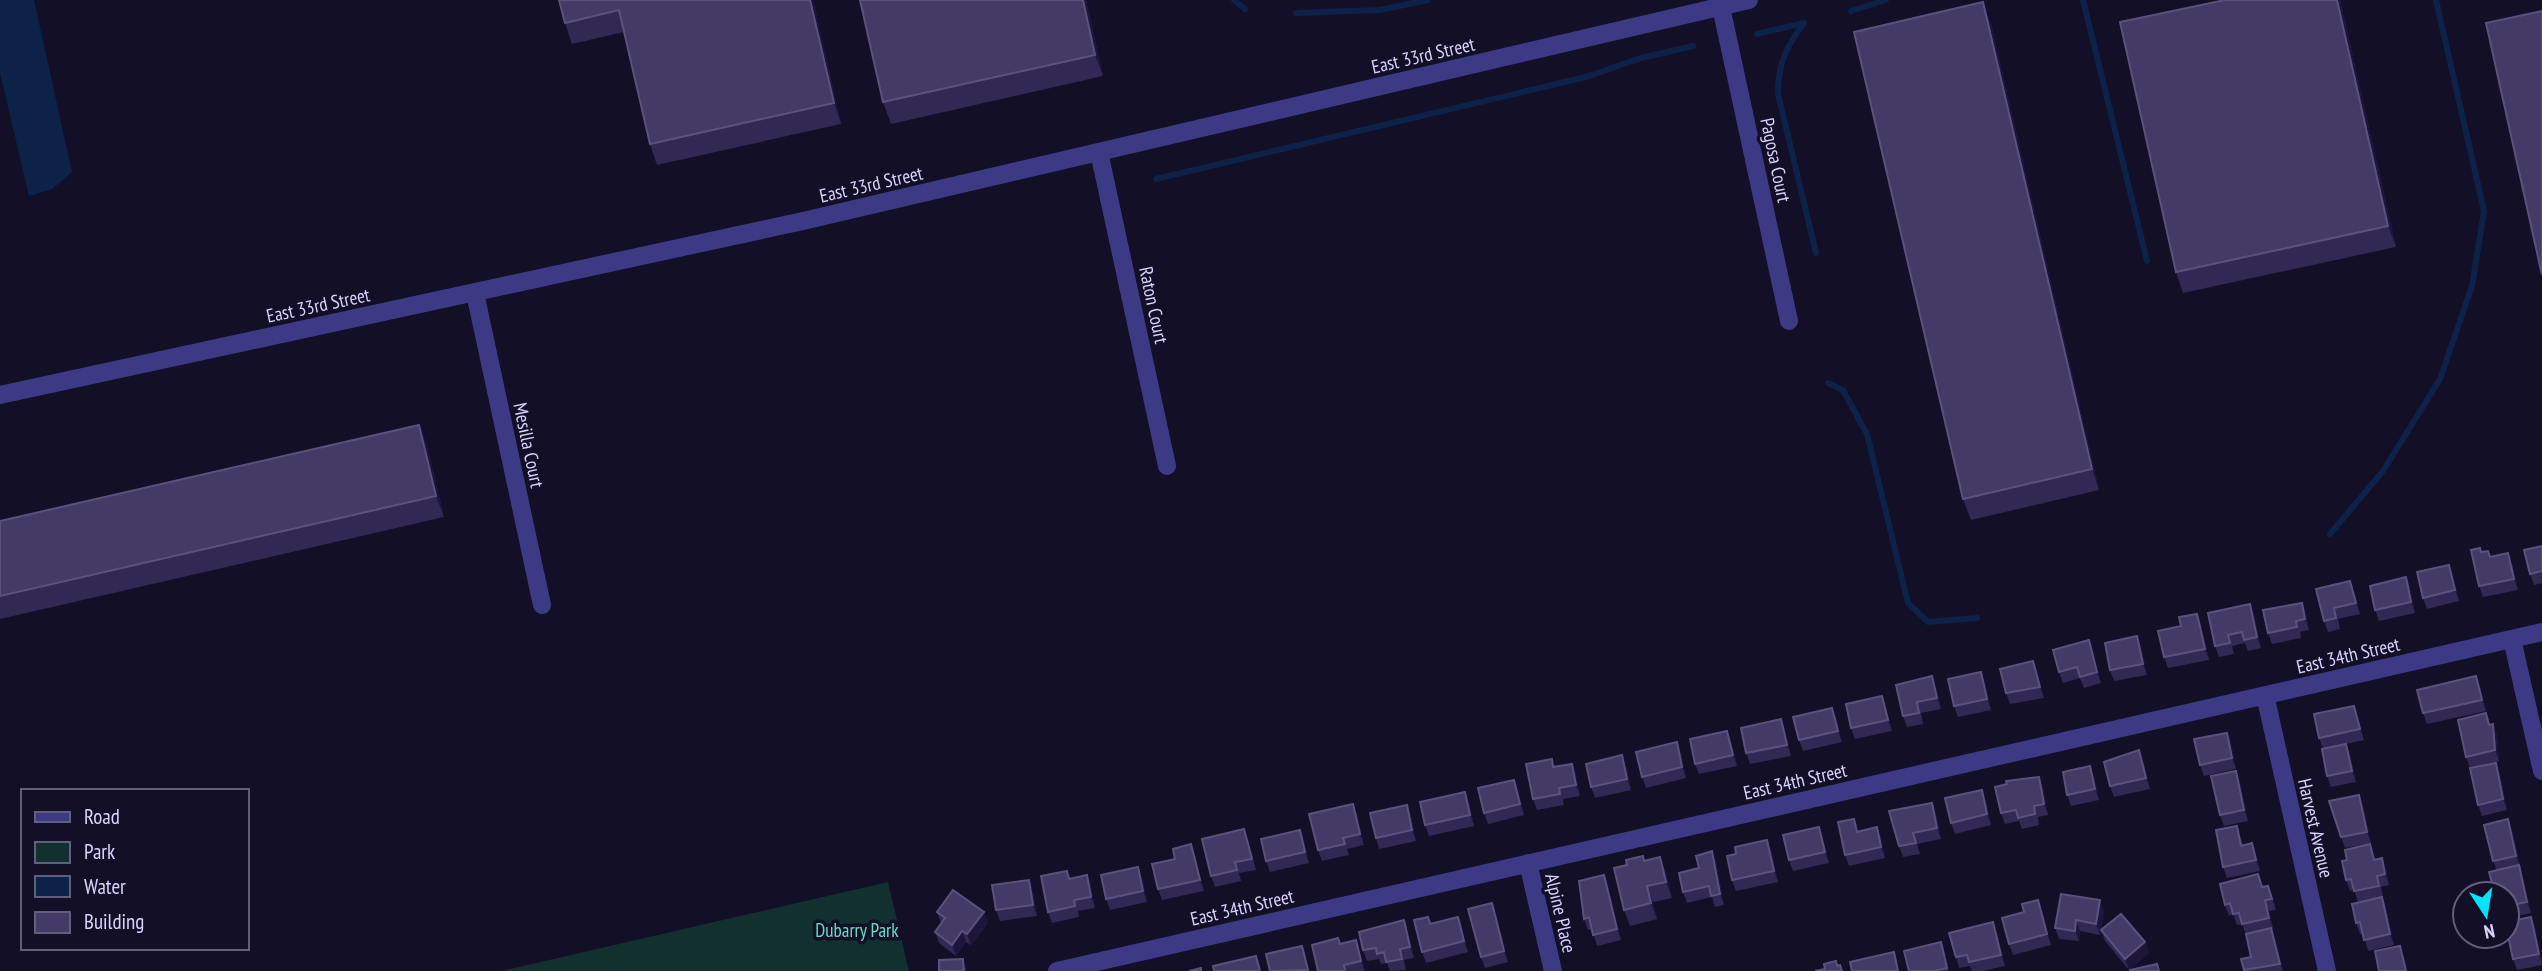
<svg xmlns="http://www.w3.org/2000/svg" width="2542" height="971" viewBox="0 0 2542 971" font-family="'PT Sans Narrow',sans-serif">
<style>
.green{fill:#12302f}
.water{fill:#0c2248}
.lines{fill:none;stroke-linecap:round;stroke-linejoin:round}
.stream{stroke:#0c2248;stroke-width:6}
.minor{stroke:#3d3a85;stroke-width:18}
.wall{fill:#312854}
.shaded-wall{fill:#1d163a}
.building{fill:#433a66;stroke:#5a527e;stroke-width:2}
.labels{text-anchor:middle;stroke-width:7;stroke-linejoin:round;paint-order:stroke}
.street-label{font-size:19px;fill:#d9d4ff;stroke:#130f26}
.park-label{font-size:19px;fill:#5fe0c0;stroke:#130f26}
</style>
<rect width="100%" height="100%" fill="#130f26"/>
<path class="green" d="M888,882L909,971H501Z"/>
<path class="water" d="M0,0H34L72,172L52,189L29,196L0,73Z"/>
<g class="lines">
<path class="stream" d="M1234,0L1245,9
M2083,0L2147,261
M1851,11L1886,0
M1296,13L1380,10L1428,0
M1804,23C1786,47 1778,64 1778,94L1816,253
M1757,34L1804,23
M1156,179L1586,77L1641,58L1693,46
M1828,383L1843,390L1867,434L1908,603L1928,622L1977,618
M2330,534L2383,471L2440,379L2472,286L2484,211L2436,0"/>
<path class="minor" d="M1721,7L1789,321
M1099,152L1167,466
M475,293L542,605
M0,395L803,221L1749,0
M2512,639L2542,771
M2265,695L2327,971
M1528,863L1553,971
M1057,971L2542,632"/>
</g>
<path class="wall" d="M559,0H813L841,124L657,165L650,144L624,32L572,44L565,23Z
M1086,0L1103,76L891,124L883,102Z
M2340,0L2396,247L2183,293L2176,272Z
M1991,24L2099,490L1971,520L1963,499Z
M419,425L427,446L444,517L0,619V521Z
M2542,546V583L2534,585L2530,574Z
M2482,552L2490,557L2512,564L2518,590L2483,597L2479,586Z
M2453,576L2459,601L2427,609L2423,598Z
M2406,577L2410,588L2415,613L2379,621L2375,610Z
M2316,589L2354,592L2360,614L2338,619L2340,629L2328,632L2324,621Z
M2302,603L2306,614L2309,630L2300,632L2301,638L2272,644L2268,633Z
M2254,615L2261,648L2248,651L2245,643L2232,646L2234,654L2219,657L2215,646Z
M2201,625L2209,660L2168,668L2164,657Z
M2137,636L2141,647L2147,675L2114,681L2110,670Z
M2089,640L2101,683L2084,688L2080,678L2063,683L2059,672Z
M2033,661L2037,672L2044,698L2010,704L2006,693Z
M1981,672L1985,683L1991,710L1958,717L1954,706Z
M2476,676L2480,687L2486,711L2427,724L2423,713Z
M1896,685L1936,687L1941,709L1921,713L1923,724L1907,727L1903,716Z
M1882,696L1886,707L1892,731L1855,739L1851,728Z
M2358,717L2364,740L2346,744L2350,755L2356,782L2331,787L2327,776L2323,749L2319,738Z
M1781,719L1785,730L1791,756L1750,764L1746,753Z
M1836,719L1842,742L1803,751L1799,740Z
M2490,725L2497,735L2499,761L2478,766L2500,774L2507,810L2482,816L2478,805L2470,768L2466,757Z
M1677,742L1681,753L1686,778L1646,788L1642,777Z
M1731,742L1737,766L1699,774L1695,764Z
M2231,744L2236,769L2204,776L2200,765Z
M1552,759L1555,767L1572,764L1576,775L1580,796L1563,799L1564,805L1537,810L1533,799Z
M2143,761L2150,789L2114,797L2110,786Z
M1626,766L1631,790L1595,798L1591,787Z
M2090,766L2094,777L2099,800L2071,806L2067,795Z
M2039,777L2043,788L2048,815L2038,817L2039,825L2022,829L2019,821L2005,824L2001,813Z
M2240,782L2248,821L2224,826L2220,815Z
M1982,790L1986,801L1991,825L1955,834L1951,823Z
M1518,791L1524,815L1488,824L1484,813Z
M2359,795L2363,806L2371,843L2345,848L2329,801Z
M1469,803L1474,826L1429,836L1425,825Z
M1932,803L1936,814L1941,839L1917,844L1920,854L1903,857L1899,846Z
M1353,804L1357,815L1364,845L1347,849L1349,855L1322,861L1318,850Z
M1407,805L1411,816L1416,841L1379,849L1376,838Z
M2237,826L2243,845L2256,854L2260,871L2227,878L2223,867Z
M1819,827L1823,838L1829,863L1793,871L1789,860Z
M1877,827L1881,838L1885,858L1849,866L1845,855L1858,831Z
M1300,830L1304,841L1309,863L1270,872L1266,861Z
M2512,830L2531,913L2507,918V894L2493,861Z
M1248,840L1256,870L1239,873L1241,881L1215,887L1211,876Z
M2370,844L2375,860L2386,869L2389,885L2381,887L2383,897L2358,902L2354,890L2350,891L2346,880L2347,860Z
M1771,851L1778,882L1736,891L1732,880Z
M1195,855L1204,891L1162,900L1158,889Z
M1643,856L1645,861L1660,857L1666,873L1672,898L1653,902L1657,919L1630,926L1624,910L1627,865Z
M1716,862L1724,905L1715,907L1712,897L1687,903L1683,892L1699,868Z
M1067,871L1069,879L1087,875L1091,886L1095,908L1078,911L1079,917L1052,923L1048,912Z
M1604,875L1608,886L1621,940L1597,946L1592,929L1588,930L1584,919Z
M1142,878L1147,902L1110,910L1106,899Z
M1029,880L1033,891L1037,916L1000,921L996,910Z
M2263,887L2272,897L2276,910L2269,911L2273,928L2272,929L2275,939L2283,971H2244L2241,959L2251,957L2246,935L2242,924L2237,925L2233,914L2229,916L2225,905Z
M2382,897L2386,908L2394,945L2368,951L2363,933L2360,934L2356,923Z
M2038,900L2042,911L2051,945L2013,955L2009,944L2024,912Z
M2104,911L2100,935L2080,931L2079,941L2059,939L2055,928Z
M937,912H984L988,923L971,945L966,942L956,956L939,943L935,932L941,923Z
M1496,914L1508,962L1485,968L1481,957Z
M1458,917L1468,952L1426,963L1422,952L1430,924Z
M2531,917L2535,928L2542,965L2517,970L2513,959Z
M2101,930L2145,942L2149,953L2129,970L2105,941Z
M1408,931L1414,958L1404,960L1406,970L1390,971L1387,963L1381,964L1379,959L1367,961L1363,950Z
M1997,933L2005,966L1983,971H1972L1970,966L1959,968L1956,957Z
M1338,938L1340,944L1356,940L1365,971H1318Z
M1945,953L1949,971H1909Z"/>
<path class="shaded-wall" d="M810,0H813L841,124L834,103Z
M1083,0H1086L1103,76L1095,55Z
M2337,0H2340L2396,247L2388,226Z
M1983,2L1991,24L2099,490L2092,469Z
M419,425L427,446L444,517L436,496Z
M2508,553L2512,564L2518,590L2514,579Z
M2449,565L2453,576L2459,601L2455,590Z
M2406,577L2410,588L2415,613L2411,602Z
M2350,581L2354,592L2360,614L2356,603Z
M2302,603L2306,614L2309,630L2305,619Z
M2250,604L2254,615L2261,648L2257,637Z
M2197,614L2201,625L2209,660L2205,649Z
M2137,636L2141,647L2147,675L2143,664Z
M2089,640L2093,651L2101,683L2097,672Z
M2033,661L2037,672L2044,698L2040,687Z
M1981,672L1985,683L1991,710L1987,699Z
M1932,676L1936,687L1941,709L1937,698Z
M2476,676L2480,687L2486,711L2482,700Z
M1882,696L1886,707L1892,731L1888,720Z
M2354,706L2358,717L2364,740L2360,729Z
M1832,708L1836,719L1842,742L1838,731Z
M1781,719L1785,730L1791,756L1787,745Z
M2493,724L2497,735L2499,761L2495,750Z
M1727,731L1731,742L1737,766L1733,755Z
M2227,733L2231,744L2236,769L2232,758Z
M1677,742L1681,753L1686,778L1682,767Z
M2346,744L2350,755L2356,782L2352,771Z
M2139,750L2143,761L2150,789L2146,778Z
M1622,755L1626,766L1631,790L1627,779Z
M2496,763L2500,774L2507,810L2503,799Z
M1572,764L1576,775L1580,796L1576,785Z
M2090,766L2094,777L2099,800L2095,789Z
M2236,771L2240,782L2248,821L2244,810Z
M2039,777L2043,788L2048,815L2044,804Z
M1514,780L1518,791L1524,815L1520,804Z
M1982,790L1986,801L1991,825L1987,814Z
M1465,792L1469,803L1474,826L1470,815Z
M2359,795L2363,806L2371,843L2367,832Z
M1932,803L1936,814L1941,839L1937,828Z
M1353,804L1357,815L1364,845L1360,834Z
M1407,805L1411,816L1416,841L1412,830Z
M2508,819L2512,830L2520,867L2516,856Z
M1819,827L1823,838L1829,863L1825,852Z
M1877,827L1881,838L1885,858L1881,847Z
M1300,830L1304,841L1309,863L1305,852Z
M1767,840L1771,851L1778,882L1774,871Z
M2252,843L2256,854L2260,871L2256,860Z
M1191,844L1195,855L1204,891L1200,880Z
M1712,851L1716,862L1724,905L1720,894Z
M1660,857L1666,873L1672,898L1666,882Z
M2382,858L2386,869L2389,885L2385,874Z
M2519,865L2523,876L2531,913L2527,902Z
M1138,867L1142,878L1147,902L1143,891Z
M1087,875L1091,886L1095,908L1091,897Z
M1604,875L1608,886L1621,940L1617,929Z
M1029,880L1033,891L1037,916L1033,905Z
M1647,886L1653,902L1657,919L1651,903Z
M2382,897L2386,908L2394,945L2390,934Z
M2038,900L2042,911L2051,945L2047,934Z
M2100,900L2104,911L2100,935L2096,924Z
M2265,900L2269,911L2273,928L2269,918Z
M1492,903L1496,914L1508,962L1504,951Z
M984,912L988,923L971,945L967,934Z
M1458,917L1462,928L1468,952L1464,941Z
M2531,917L2535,928L2542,963L2539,954Z
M1404,920L1408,931L1414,958L1410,947Z
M2076,920L2080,931L2079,941L2075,931Z
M1993,922L1997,933L2005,966L2001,955Z
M2271,928L2275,939L2283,971L2280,964Z
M962,931L966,942L956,956L952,945Z
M1356,940L1360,951L1365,971L1361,961Z
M1941,942L1945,953L1949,971L1947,968Z
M2145,942L2149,953L2129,970L2125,959Z
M1302,946L1306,957L1309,971H1308Z
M2400,946L2404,957L2408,971H2406Z
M963,959L967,970L968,971H964Z"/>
<path class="building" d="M559,0H810L834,103L650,144L619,10L565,23Z
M860,0H1083L1095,55L883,102Z
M2225,0H2337L2388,226L2176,272L2120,22Z
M1983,2L2092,469L1963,499L1854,32Z
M2542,11V275L2486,23Z
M419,425L436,496L0,596V521Z
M2542,546V571L2530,574L2524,550Z
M2480,548L2481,552L2488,551L2490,557L2508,553L2514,579L2479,586L2471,550Z
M2449,565L2455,590L2423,598L2417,572Z
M2406,577L2411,602L2375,610L2370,586Z
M2350,581L2356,603L2334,608L2336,618L2324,621L2316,589Z
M2302,603L2305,619L2296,621L2297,627L2268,633L2263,610Z
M2250,604L2257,637L2244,640L2242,632L2228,635L2230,643L2215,646L2208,613Z
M2197,614L2205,649L2164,657L2158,631L2181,626L2179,617Z
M2137,636L2143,664L2110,670L2105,643Z
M2089,640L2097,672L2080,677L2077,667L2059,672L2053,650Z
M2033,661L2040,687L2006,693L2000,669Z
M1981,672L1987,699L1954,706L1948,679Z
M1932,676L1937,698L1917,702L1919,713L1903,716L1896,685Z
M2476,676L2482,700L2423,713L2417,690Z
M1882,696L1888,720L1851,728L1846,704Z
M2354,706L2360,729L2319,738L2314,714Z
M1832,708L1838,731L1799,740L1793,717Z
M2486,713L2489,725L2493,724L2495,750L2466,757L2458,720Z
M1781,719L1787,745L1746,753L1741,728Z
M1727,731L1733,755L1695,764L1690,739Z
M2227,733L2232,758L2200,765L2194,739Z
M1677,742L1682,767L1642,777L1636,752Z
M2346,744L2352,771L2327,776L2322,749Z
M2139,750L2146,778L2110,786L2104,762Z
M1622,755L1627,779L1591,787L1586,764Z
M1552,759L1553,767L1572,764L1576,785L1559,788L1560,794L1533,799L1526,764Z
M2496,763L2503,799L2478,805L2470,768Z
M2090,766L2095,789L2067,795L2063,772Z
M2236,771L2244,810L2220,815L2211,776Z
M2039,777L2044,804L2034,806L2035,814L2018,818L2016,810L2001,813L1995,787L2007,784L2006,781Z
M1514,780L1520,804L1484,813L1478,788Z
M1982,790L1987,814L1951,823L1945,798Z
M1465,792L1470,815L1425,825L1420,802Z
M2359,795L2367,832L2341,837L2329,801Z
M1932,803L1937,828L1913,833L1916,843L1899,846L1889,811Z
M1353,804L1360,834L1343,838L1345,844L1318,850L1309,814Z
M1407,805L1412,830L1376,838L1370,813Z
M1854,819L1857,832L1877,827L1881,847L1845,855L1838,822Z
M2508,819L2516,856L2493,861L2484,825Z
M2237,826L2241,846L2252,843L2256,860L2223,867L2216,830Z
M1819,827L1825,852L1789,860L1783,835Z
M1244,829L1252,859L1235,862L1237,870L1211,876L1202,839Z
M1300,830L1305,852L1266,861L1261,839Z
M1767,840L1774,871L1732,880L1727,856L1736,854L1735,847Z
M1191,844L1200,880L1158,889L1152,864L1175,859L1173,849Z
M2370,844L2374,860L2382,858L2385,874L2377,876L2379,886L2354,891L2351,879L2346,880L2342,861L2347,860L2345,850Z
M1712,851L1720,894L1711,896L1709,886L1683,892L1679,873L1699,868L1696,856Z
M1643,856L1644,861L1660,857L1666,882L1647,886L1651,903L1624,910L1614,868L1627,865L1626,860Z
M2519,865L2527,902L2507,906V894H2495L2489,872Z
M1138,867L1143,891L1106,899L1101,875Z
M1067,871L1069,879L1087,875L1091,897L1074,900L1075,906L1048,912L1041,876Z
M2258,874L2262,887L2268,886L2272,899L2265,900L2269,918L2242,924L2239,913L2233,914L2230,903L2225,905L2220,884Z
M1604,875L1617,929L1593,935L1589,917L1584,919L1579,881Z
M1029,880L1033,905L996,910L992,885Z
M953,890L984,912L967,934L962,931L952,945L935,932L945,918L937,912Z
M2061,894L2100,900L2096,924L2076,920L2075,931L2055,928Z
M2382,897L2390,934L2364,940L2360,922L2356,923L2352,904Z
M2038,900L2047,934L2009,944L2002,918L2024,912L2022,904Z
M1492,903L1504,951L1481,957L1468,909Z
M2121,914L2145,942L2125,959L2101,930Z
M1428,917L1430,924L1458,917L1464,941L1422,952L1414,920Z
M2531,917L2539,954L2513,959L2507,931V922Z
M1404,920L1410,947L1400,949L1402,959L1386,962L1384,952L1377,954L1376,948L1363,950L1359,932Z
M1993,922L2001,955L1969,962L1967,955L1956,957L1949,933Z
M2271,928L2280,964L2244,970L2241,959L2251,957L2246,934Z
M1338,938L1340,944L1356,940L1361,961L1344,965L1345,971H1318L1312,945Z
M1941,942L1947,968L1934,971H1909L1904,951Z
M1302,946L1308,970L1270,971L1266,954Z
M2400,946L2406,971H2379L2375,951Z
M1894,952L1898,971H1852L1850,962Z
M1256,956L1260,971H1214L1213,966Z
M963,959L964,971H939V960Z
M1836,961L1837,966L1840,965L1842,971H1815L1825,969L1824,964Z
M2157,964L2159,971H2130V970Z
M1201,968V971H1189Z"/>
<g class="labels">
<g class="street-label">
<text transform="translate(1423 55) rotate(-13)" y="7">East 33rd Street</text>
<text transform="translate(1776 160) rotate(78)" y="7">Pagosa Court</text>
<text transform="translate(871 184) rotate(-13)" y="7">East 33rd Street</text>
<text transform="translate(318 305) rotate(-12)" y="7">East 33rd Street</text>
<text transform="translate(1154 305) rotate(78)" y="7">Raton Court</text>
<text transform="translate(529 445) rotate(78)" y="7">Mesilla Court</text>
<text transform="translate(2348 655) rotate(-13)" y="7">East 34th Street</text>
<text transform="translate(1795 781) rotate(-13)" y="7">East 34th Street</text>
<text transform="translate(2316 828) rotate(77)" y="7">Harvest Avenue</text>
<text transform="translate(1242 907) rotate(-13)" y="7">East 34th Street</text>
<text transform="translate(1561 913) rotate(77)" y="7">Alpine Place</text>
</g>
<g class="park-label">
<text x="857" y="937">Dubarry Park</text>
</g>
</g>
<rect x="21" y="789" width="228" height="161" fill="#130f26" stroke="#625e7d" stroke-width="2"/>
<rect x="35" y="812" width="35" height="10" fill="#3d3a85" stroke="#625e7d" stroke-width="2"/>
<text x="84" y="824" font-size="21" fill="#d9d4ff">Road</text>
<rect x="35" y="842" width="35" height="21" fill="#12302f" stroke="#625e7d" stroke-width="2"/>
<text x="84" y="859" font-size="21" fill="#d9d4ff">Park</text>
<rect x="35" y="876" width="35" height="21" fill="#0c2248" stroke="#625e7d" stroke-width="2"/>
<text x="84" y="894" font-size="21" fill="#d9d4ff">Water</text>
<rect x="35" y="912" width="35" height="21" fill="#433a66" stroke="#625e7d" stroke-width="2"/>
<text x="84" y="929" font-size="21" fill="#d9d4ff">Building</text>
<g transform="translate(2486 915) rotate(168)"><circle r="33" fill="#130f26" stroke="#625e7d" stroke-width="2"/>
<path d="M0-5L12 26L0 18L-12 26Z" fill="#00e5ff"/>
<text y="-10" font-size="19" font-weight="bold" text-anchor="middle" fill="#d9d4ff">N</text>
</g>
</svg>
